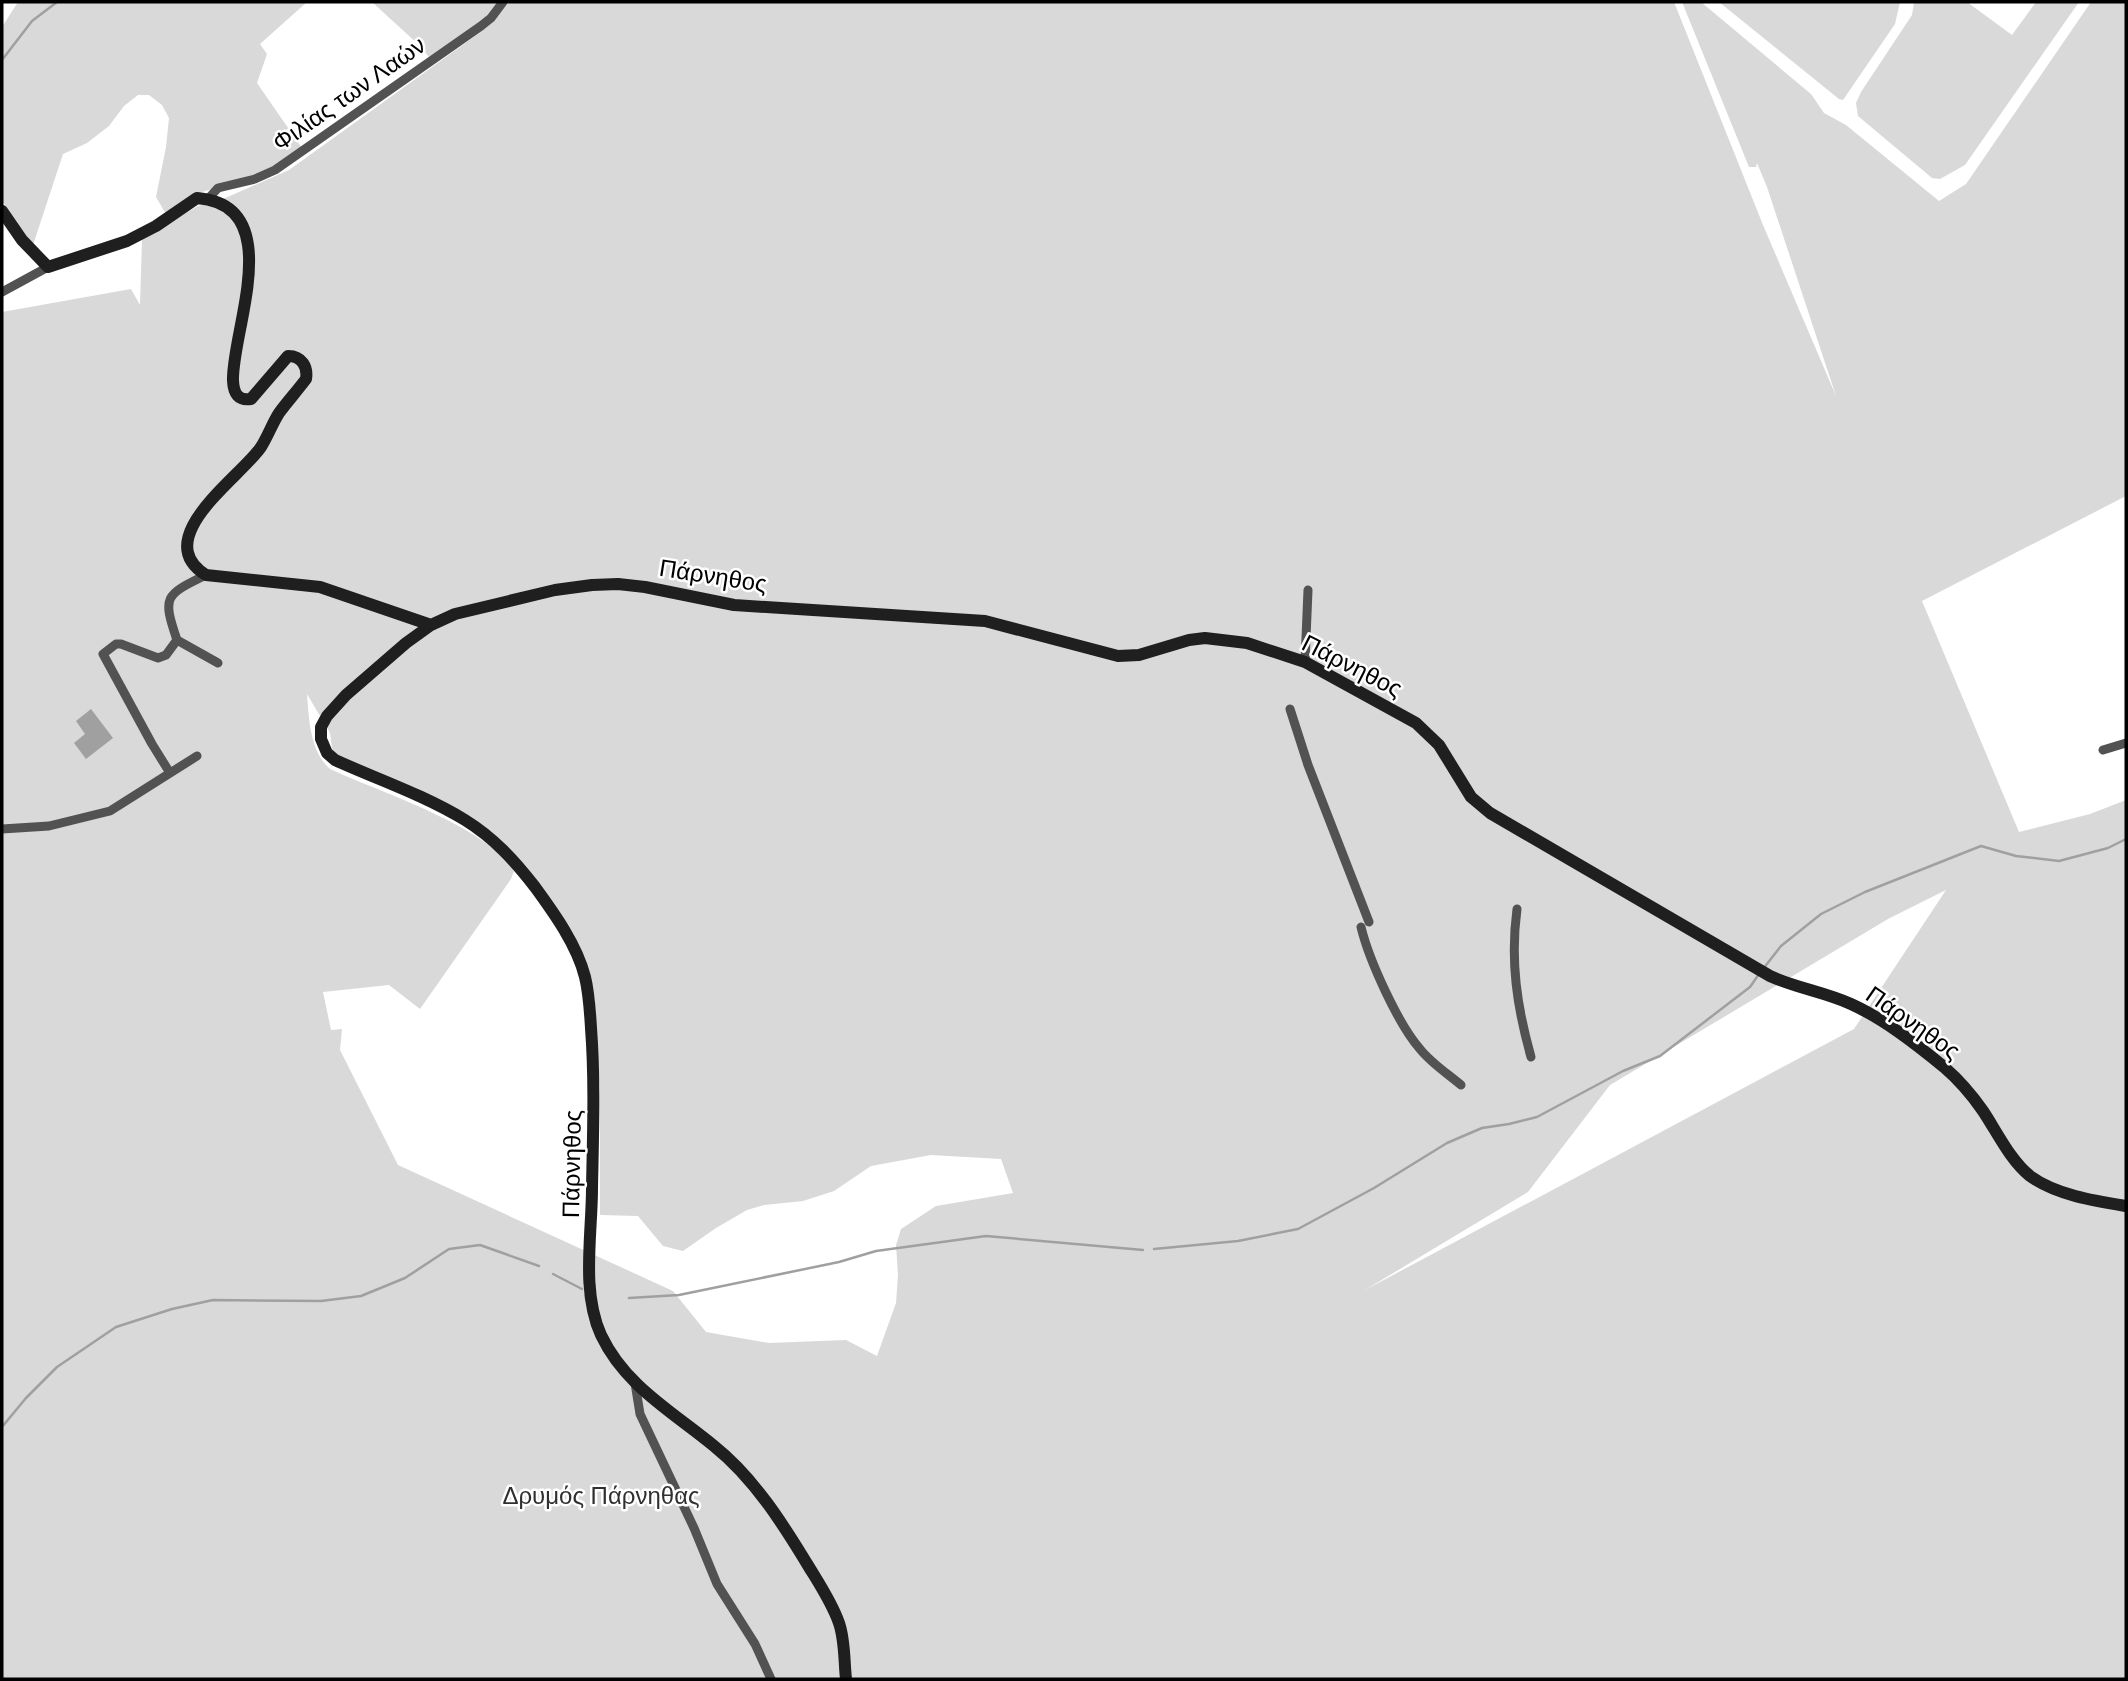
<svg xmlns="http://www.w3.org/2000/svg" width="2128" height="1681" viewBox="0 0 2128 1681" font-family="Helvetica,sans-serif">
<style>
.green{fill:#d9d9d9;fill-rule:evenodd}
.water{fill:#a0a0a0}
.lines{fill:none;stroke-linecap:round;stroke-linejoin:round}
.stream{stroke:#a0a0a0;stroke-width:2.5}
.street{stroke:#525252;stroke-width:9}
.secondary{stroke:#1f1f1f;stroke-width:12}
.labels{text-anchor:middle;stroke-width:5;stroke-linejoin:round;paint-order:stroke}
.street-label{font-size:24px;fill:#000;stroke:#fff}
.park-label{font-size:24px;fill:#303030;stroke:#fff}
</style>
<rect width="100%" height="100%" fill="#fff"/>
<path class="green" d="M18,2H307L260,44L267,54L257,83L302,148L274,167L254,177L202,192L166,214L156,197L166,147L169,118L162,105L149,95H138L124,106L109,126L87,143L63,154L33,245L2,201V27Z
M372,2H500L483,21L429,57L419,45Z
M509,2H1674L1763,225L1836,396L1767,187L1757,163L1756,167H1749L1682,2H1701L1811,94L1824,113L1846,125L1939,201L1966,184L2091,2H2126V496L1922,601L2019,832L2090,814L2126,800V1679H2V312L131,289L140,305L142,239L198,206L223,199L289,170L478,34L495,20ZM307,694L330,733L332,748L337,758L477,823L574,942L589,973L595,1001L600,1088V1215L638,1216L663,1246L683,1251L716,1228L747,1210L764,1205L803,1201L834,1191L871,1166L931,1155L1001,1159L1013,1193L936,1206L901,1229L896,1245L898,1275L896,1303L877,1356L846,1340L769,1343L706,1332L673,1291L398,1165L340,1050L342,1029L331,1030L323,992L389,985L420,1009L511,879L514,871C485,825 379,792 330,769C310,751 309,720 307,694ZM1946,890L1854,1029L1365,1290L1528,1192L1610,1085L1888,919Z
M1719,2H1718H1900L1895,24L1843,100L1839,99Z
M1914,2H1967L2012,35L2036,2H2079L1965,165L1940,179L1932,178L1858,116L1856,103L1861,92L1912,15Z"/>
<path class="water" d="M91,709L113,738L86,759L74,743L85,734L76,721Z"/>
<g class="lines">
<path class="stream" d="M2,60L32,21L57,2
M1763,969L1781,946L1821,914L1865,892L1981,846L2016,856L2059,861L2108,848L2126,839
M1154,1249L1238,1241L1298,1229L1374,1188L1447,1143L1482,1128L1509,1124L1537,1117L1623,1071L1660,1056L1750,987L1759,974
M553,1274L582,1289
M629,1298L679,1295L839,1262L876,1251L986,1236L1143,1250
M2,1427L26,1398L57,1367L116,1327L172,1309L213,1300L321,1301L361,1296L405,1278L449,1249L480,1245L539,1266"/>
<path class="street" d="M207,200L218,188L255,179L275,170L481,26L491,18L503,2
M2,292L48,267
M177,640L218,663
M1305,662L1308,590
M1290,709L1308,765L1369,922
M2103,750L2126,743
M170,773L152,744L103,654L116,644H121L158,658L166,655L177,640C162,596 165,595 206,575
M2,829L49,826L110,811L197,756
M1517,909C1510,961 1517,1007 1531,1057
M1361,927C1369,960 1398,1024 1420,1049C1431,1063 1448,1074 1461,1085
M635,1383L640,1414L694,1528L717,1584L755,1644L771,1679"/>
<path class="secondary" d="M2,211L22,240L48,267L127,241L156,226L197,198C313,207 190,408 251,399L288,356C302,356 308,367 306,379C297,391 287,402 279,413C272,424 268,436 261,447C241,477 148,538 206,575L320,587L431,625
M846,1679C844,1661 845,1640 839,1623C832,1603 820,1585 809,1567C783,1524 754,1478 714,1446C673,1412 625,1386 601,1335C581,1291 592,1235 592,1188C593,1134 595,1081 591,1028C590,1011 589,993 585,977C577,945 554,913 535,887C515,861 494,838 465,820C424,795 379,780 335,760L327,753L321,739V727L327,716L346,695L406,643L431,625L455,614L555,590L592,585L618,584L645,587L734,605L985,621L1118,656L1139,655L1189,640L1205,638L1247,643L1305,662L1416,723L1439,745L1471,797L1490,813L1770,976C1796,988 1825,992 1851,1004C1884,1019 1916,1044 1944,1067C1959,1080 1972,1095 1983,1111C1997,1132 2010,1160 2030,1176C2056,1195 2095,1201 2126,1206"/>
</g>
<g class="labels">
<g class="street-label">
<text transform="translate(349 94) rotate(-35)" y="8">Φιλίας των Λαών</text>
<text transform="translate(713 576) rotate(9)" y="8">Πάρνηθος</text>
<text transform="translate(1352 666) rotate(27)" y="8">Πάρνηθος</text>
<text transform="translate(1913 1023) rotate(35)" y="8">Πάρνηθος</text>
<text transform="translate(572 1164) rotate(-89)" y="8">Πάρνηθος</text>
</g>
<g class="park-label">
<text x="601" y="1504">Δρυμός Πάρνηθας</text>
</g>
</g>
<rect width="2128" height="1681" fill="none" stroke="#000000" stroke-width="7"/>
</svg>
